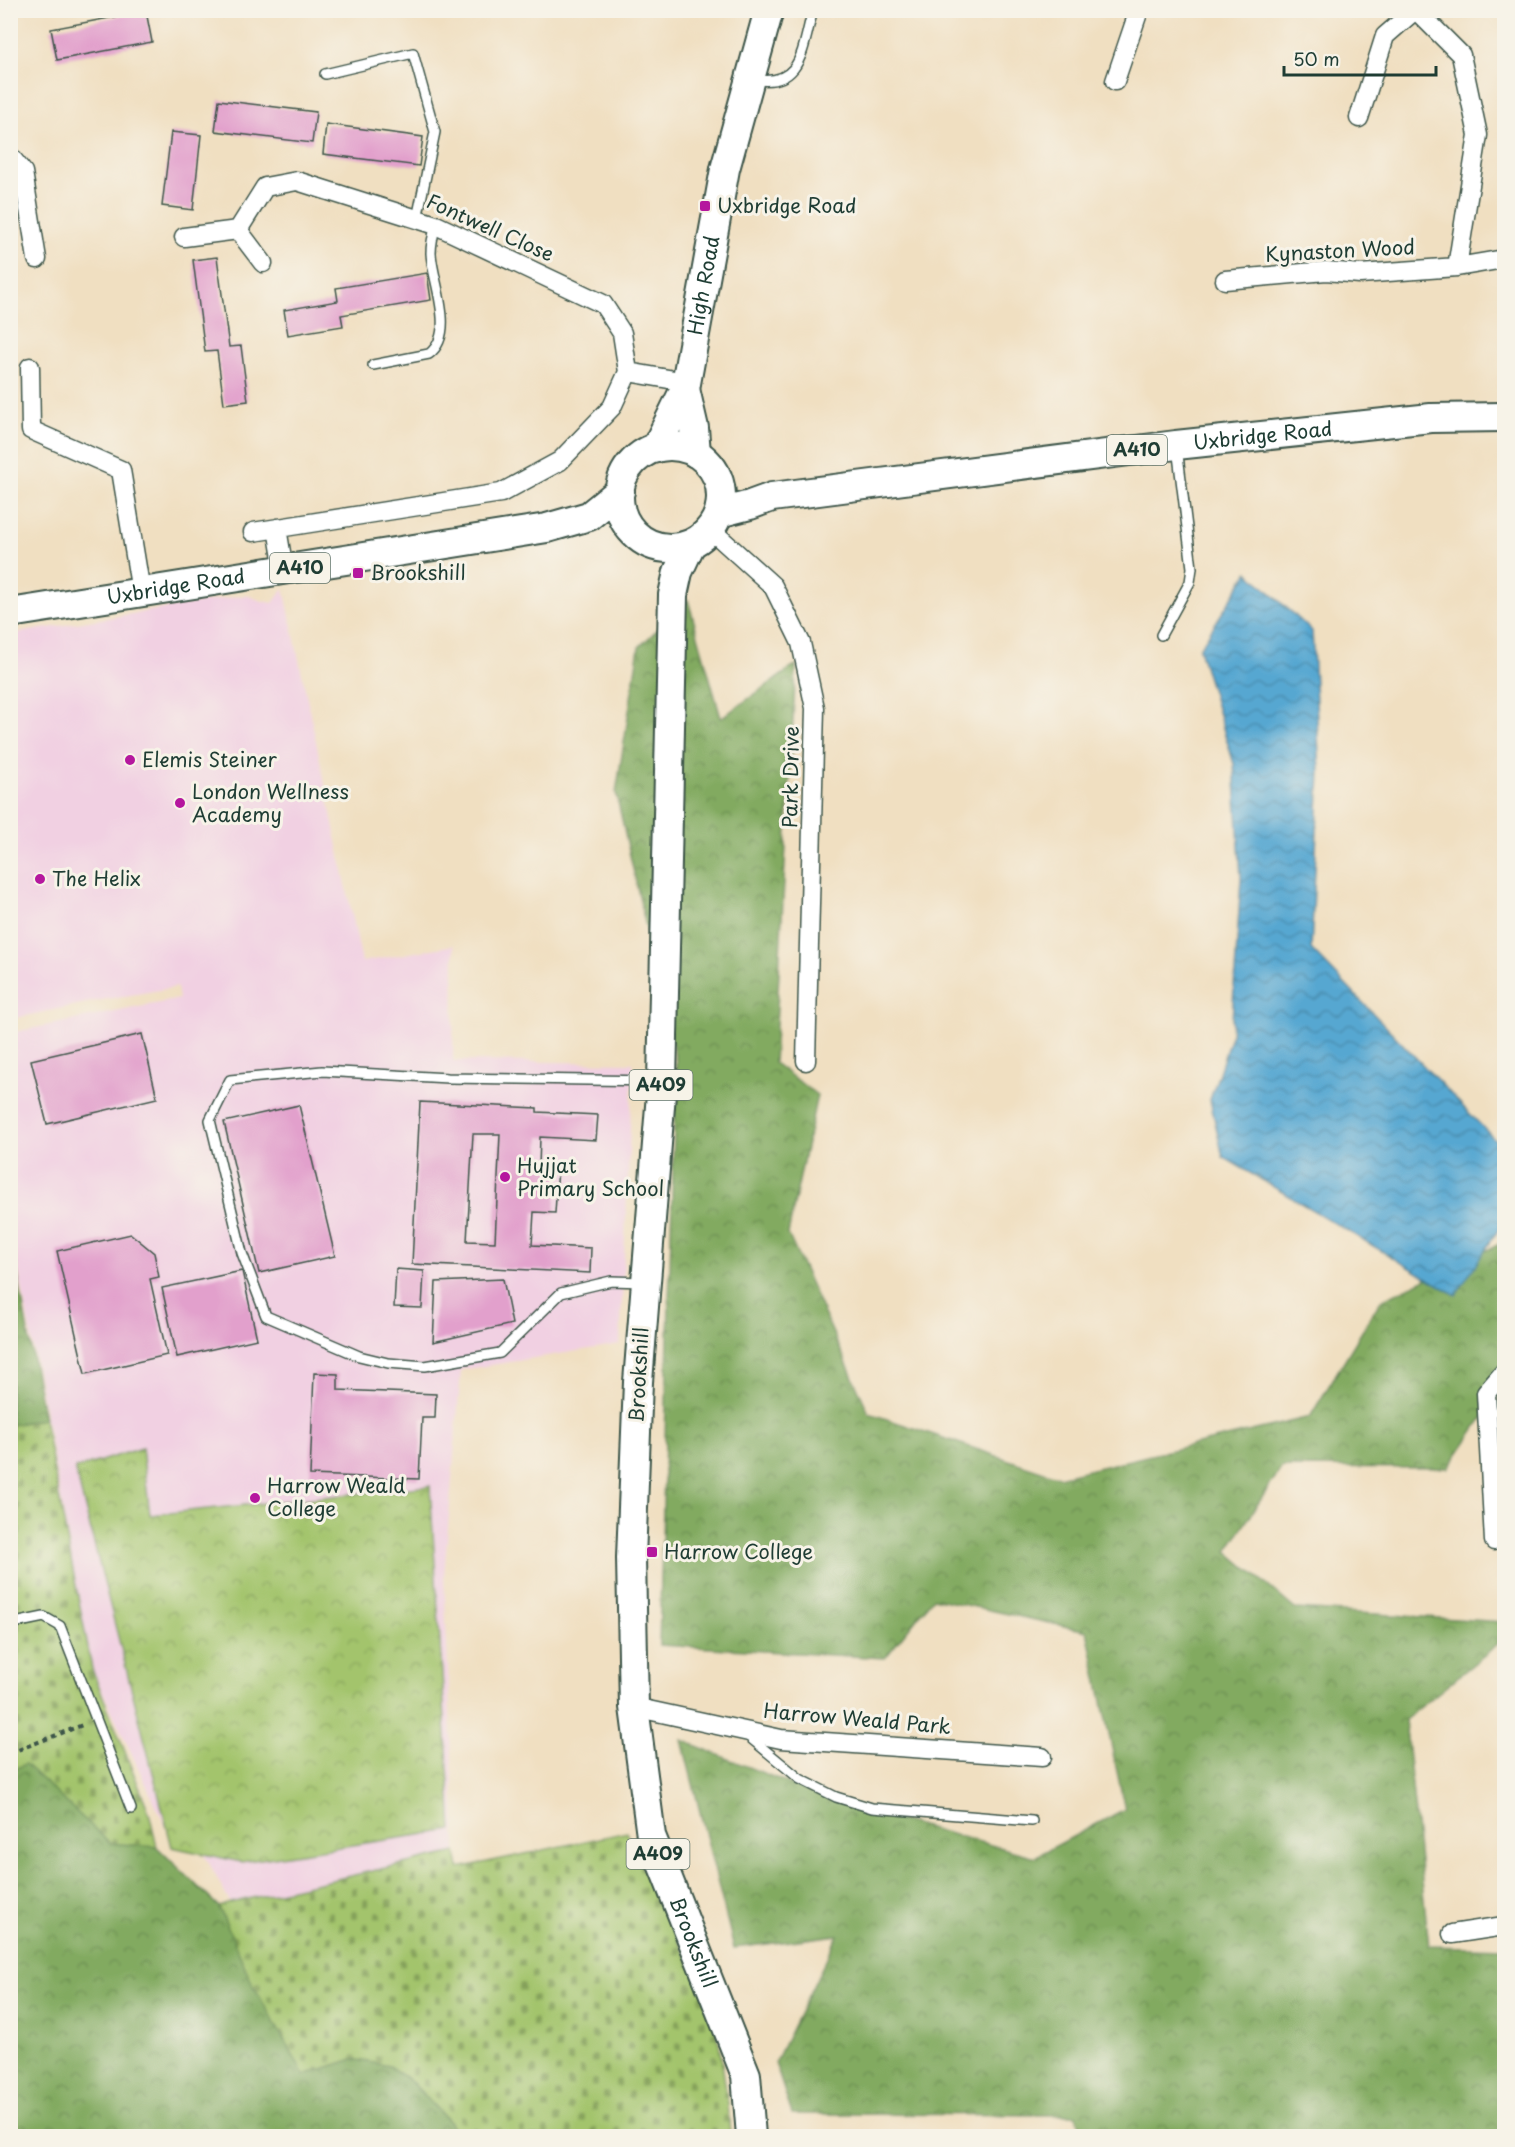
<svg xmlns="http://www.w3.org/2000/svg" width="1515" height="2147" viewBox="0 0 1515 2147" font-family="'Playpen Sans',sans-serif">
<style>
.built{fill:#f1d0e2}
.forest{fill:url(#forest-crowns);stroke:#50744a;stroke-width:1.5}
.cemetery{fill:url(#cemetery-stones);stroke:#618050;stroke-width:1.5}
.park{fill:url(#park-crowns);stroke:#618050;stroke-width:1.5}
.water{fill:url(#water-waves);stroke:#3b7282;stroke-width:1.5}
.building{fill:#e2a0cc;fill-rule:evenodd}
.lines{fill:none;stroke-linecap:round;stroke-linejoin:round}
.lane-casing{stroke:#3e5549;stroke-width:12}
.street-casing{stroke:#3e5549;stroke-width:21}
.primary-casing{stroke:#3e5549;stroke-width:32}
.path{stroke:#3e5549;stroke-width:4;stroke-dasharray:4.5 4.5;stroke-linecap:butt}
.lane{stroke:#fff;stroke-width:9}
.street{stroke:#fff;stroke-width:18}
.primary{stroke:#fff;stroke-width:28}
.poi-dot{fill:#b5179e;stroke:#f7f3e8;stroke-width:2}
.labels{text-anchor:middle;stroke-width:6;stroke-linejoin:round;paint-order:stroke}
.shield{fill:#f7f3e8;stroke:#60746a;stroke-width:1.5}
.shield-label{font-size:18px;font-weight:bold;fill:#1f3d34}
.poi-label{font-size:20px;fill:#1f3d34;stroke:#f7f3e8;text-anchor:start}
.street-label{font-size:20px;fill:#1f3d34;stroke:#f7f3e8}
</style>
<defs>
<pattern id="forest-crowns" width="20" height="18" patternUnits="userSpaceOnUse" patternTransform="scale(1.5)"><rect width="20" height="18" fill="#82aa60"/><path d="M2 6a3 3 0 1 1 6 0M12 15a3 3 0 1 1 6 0" fill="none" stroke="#6a8c50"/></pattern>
<pattern id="cemetery-stones" width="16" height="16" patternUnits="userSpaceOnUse" patternTransform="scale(1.5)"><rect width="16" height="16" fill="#a3c46c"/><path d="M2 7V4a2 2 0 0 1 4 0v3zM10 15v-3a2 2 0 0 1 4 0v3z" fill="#84a05a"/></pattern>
<pattern id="park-crowns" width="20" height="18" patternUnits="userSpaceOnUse" patternTransform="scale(1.5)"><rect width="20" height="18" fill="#a3c46c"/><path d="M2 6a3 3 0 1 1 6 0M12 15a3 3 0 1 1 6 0" fill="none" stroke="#84a05a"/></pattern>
<pattern id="water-waves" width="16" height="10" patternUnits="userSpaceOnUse" patternTransform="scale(1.5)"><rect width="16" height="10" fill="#57a7d1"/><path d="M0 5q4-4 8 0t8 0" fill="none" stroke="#4789aa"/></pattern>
</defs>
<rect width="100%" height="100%" fill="#f7f3e8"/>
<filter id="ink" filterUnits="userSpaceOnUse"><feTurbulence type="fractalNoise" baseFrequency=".0167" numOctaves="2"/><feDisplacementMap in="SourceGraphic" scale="12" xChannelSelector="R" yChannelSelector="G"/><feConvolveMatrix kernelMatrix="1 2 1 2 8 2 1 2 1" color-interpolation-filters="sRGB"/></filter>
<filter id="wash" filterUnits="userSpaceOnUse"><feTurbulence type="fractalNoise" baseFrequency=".008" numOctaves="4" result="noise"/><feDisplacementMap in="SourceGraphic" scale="24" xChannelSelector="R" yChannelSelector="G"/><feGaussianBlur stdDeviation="1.35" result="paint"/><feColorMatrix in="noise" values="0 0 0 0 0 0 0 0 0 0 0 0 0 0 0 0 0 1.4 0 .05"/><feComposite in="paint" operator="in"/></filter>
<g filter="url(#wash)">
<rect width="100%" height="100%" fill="#f0dfc1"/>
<path class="built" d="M284,588L362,962L454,945L453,1061L633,1063L620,1344L461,1370L444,1576L456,1852L230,1903L208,1861L200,1849L172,1840L92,1669L11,1228L10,1033L179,999L177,987L96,1001L11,1019V634L246,595L262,601L273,603Z"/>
<path class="forest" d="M688,600L721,718L796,665L774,1063L817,1095L788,1234L869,1413L1059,1477L1310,1417L1381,1300L1504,1242V1387L1448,1468L1282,1467L1227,1551L1295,1609L1504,1622V1639L1405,1720L1429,1946L1504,1948V2136H1084L1076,2115L792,2114L775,2063L838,1935L734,1948L682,1740L837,1803L1035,1857L1125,1809L1087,1631L933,1598L885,1658L659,1645L676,1061L616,793L639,647Z
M10,1234L44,1419L11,1425H10Z
M25,1763L110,1843L157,1847L219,1907L252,1983L304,2075L353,2059L389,2066L410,2081L450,2123L457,2136H11L10,1771Z"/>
<path class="cemetery" d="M44,1419L92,1669L149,1812L157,1847L110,1843L25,1764L11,1771V1425Z
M627,1832L656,1900L701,1983L717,2030L728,2103L730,2136H457L450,2123L411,2081L389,2066L353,2059L304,2075L252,1983L219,1907L230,1903L456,1852L459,1868Z"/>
<path class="park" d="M142,1448L150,1515L430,1486L452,1830L241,1862L172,1847L75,1469Z"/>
<path class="water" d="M1248,572L1312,631L1320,772L1311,949L1504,1149V1221L1456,1295L1223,1157L1210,1100L1231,1036L1241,878L1234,764L1199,649Z"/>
<g id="blocks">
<path class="building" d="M146,11L152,42L57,60L51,29Z
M219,100L316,112L312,143L215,131Z
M326,124L423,137L419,166L323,154Z
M171,132L201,135L193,210L162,206Z
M217,257L229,347L241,346L248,401L224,404L217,351L205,352L193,260Z
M427,273L431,300L341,315L343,326L288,335L284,310L338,301L336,288Z
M142,1034L157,1098L47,1124L31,1060Z
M420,1102L537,1108V1112L598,1115L596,1140L540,1137L539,1167L558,1168L555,1213L534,1212L532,1245L591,1248L590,1273L412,1264ZM473,1134H500L495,1242L467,1241Z
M299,1105L335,1256L259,1273L224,1122Z
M131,1234L154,1253L159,1277L150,1279L167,1355L85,1374L57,1251Z
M396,1269L424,1271L422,1308L394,1307Z
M242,1271L257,1339L177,1357L162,1288Z
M503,1279L512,1324L433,1342L436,1282Z
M314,1373L338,1374V1390L436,1394L435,1418H422L419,1479L310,1475Z"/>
</g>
</g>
<g filter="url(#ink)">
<use href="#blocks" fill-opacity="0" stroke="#3e5549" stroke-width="1.5"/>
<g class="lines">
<g class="lane-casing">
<path id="lane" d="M325,74L413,53L435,132L417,219
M752,79C803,89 802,48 813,10
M373,365L429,354C457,333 432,281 431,253C431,243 433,235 436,225
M1161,635L1190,582L1192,568L1177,447
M643,1282L611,1281L561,1293L500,1353L425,1366L388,1363L359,1356L266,1316L242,1253L210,1120L230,1080L322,1071L448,1078L658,1081
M10,1624L44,1617L60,1626L131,1809
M748,1736L800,1779L836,1797L872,1808L1032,1821"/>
</g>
<g class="street-casing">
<path id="street" d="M1416,10L1461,55L1478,135L1457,267
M1115,81L1139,10
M1359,118L1385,36L1415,10
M10,156L23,172L37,259
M184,237L238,230
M1225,280L1326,271L1360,274L1457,267L1504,259
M30,367L31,430L121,470L141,592
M628,372L686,382
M277,528L284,570
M710,529L773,586L801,643L815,708L806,1061
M253,532L501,493L560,461L612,407L628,372L622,333L603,304L436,225L297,181L265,187L238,230L263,263
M1494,1541L1486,1393L1504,1372
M634,1707L781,1739L1042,1757
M1452,1934L1504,1926"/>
</g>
<g class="primary-casing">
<g id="primary">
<path d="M685,389L694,428L696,453"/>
<circle cx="670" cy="497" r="51"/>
<path id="s1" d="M656,448L685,389L725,169L769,10"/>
<path id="s2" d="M719,513L750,505L772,497L1176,445L1431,418L1504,417"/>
<path id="s3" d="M691,544L678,572L673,595L662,1081L638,1382L631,1558L634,1707L651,1836L746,2075L751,2136"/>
<path id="s4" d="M10,613L547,528L589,516L620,491"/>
</g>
</g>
<path class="path" d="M10,1753L85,1724"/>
<use href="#lane" class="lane"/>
<use href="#street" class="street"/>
<use href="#primary" class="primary"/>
</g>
</g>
<g class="poi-dot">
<rect x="699" y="200" width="12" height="12" rx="3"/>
<rect x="352" y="567" width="12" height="12" rx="3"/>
<circle cx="130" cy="760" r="6"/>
<circle cx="180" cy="803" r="6"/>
<circle cx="40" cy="879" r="6"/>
<circle cx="505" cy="1177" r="6"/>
<circle cx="255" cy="1498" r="6"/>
<rect x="646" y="1546" width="12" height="12" rx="3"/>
</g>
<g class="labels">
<g class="shield">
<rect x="1107" y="435" width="60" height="30" rx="4.5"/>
<rect x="270" y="553" width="60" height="30" rx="4.5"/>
<rect x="629.5" y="1070" width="63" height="30" rx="4.5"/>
<rect x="626.5" y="1839" width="63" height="30" rx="4.5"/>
</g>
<g class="shield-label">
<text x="1137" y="456">A410</text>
<text x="300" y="574">A410</text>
<text x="661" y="1091">A409</text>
<text x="658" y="1860">A409</text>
</g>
<g class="poi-label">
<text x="717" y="213">Uxbridge Road</text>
<text x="370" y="580">Brookshill</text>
<text x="142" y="767">Elemis Steiner</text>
<text x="192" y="799">London Wellness<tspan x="192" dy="23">Academy</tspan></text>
<text x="52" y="886">The Helix</text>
<text x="517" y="1173">Hujjat<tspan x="517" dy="23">Primary School</tspan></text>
<text x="267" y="1493">Harrow Weald<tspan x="267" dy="23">College</tspan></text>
<text x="664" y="1559">Harrow College</text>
</g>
<g class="street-label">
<text transform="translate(490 228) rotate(24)" y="7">Fontwell Close</text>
<text transform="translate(1340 251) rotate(-3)" y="7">Kynaston Wood</text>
<text dy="7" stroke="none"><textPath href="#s1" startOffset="171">High Road</textPath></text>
<text dy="7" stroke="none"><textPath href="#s2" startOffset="550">Uxbridge Road</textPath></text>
<text dy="7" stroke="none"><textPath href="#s4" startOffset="168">Uxbridge Road</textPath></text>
<text transform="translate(791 777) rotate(-89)" y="7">Park Drive</text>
<text transform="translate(639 1375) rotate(-87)" y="7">Brookshill</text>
<text transform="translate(857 1719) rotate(5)" y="7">Harrow Weald Park</text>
<text dy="7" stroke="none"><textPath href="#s3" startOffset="1412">Brookshill</textPath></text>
</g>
</g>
<rect width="1515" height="2147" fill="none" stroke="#f7f3e8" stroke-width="36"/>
<path d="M1284 66v9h152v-9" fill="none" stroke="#1f3d34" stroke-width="3"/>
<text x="1293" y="66" font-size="18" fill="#1f3d34" stroke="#f7f3e8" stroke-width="4.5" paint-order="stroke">50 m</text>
</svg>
